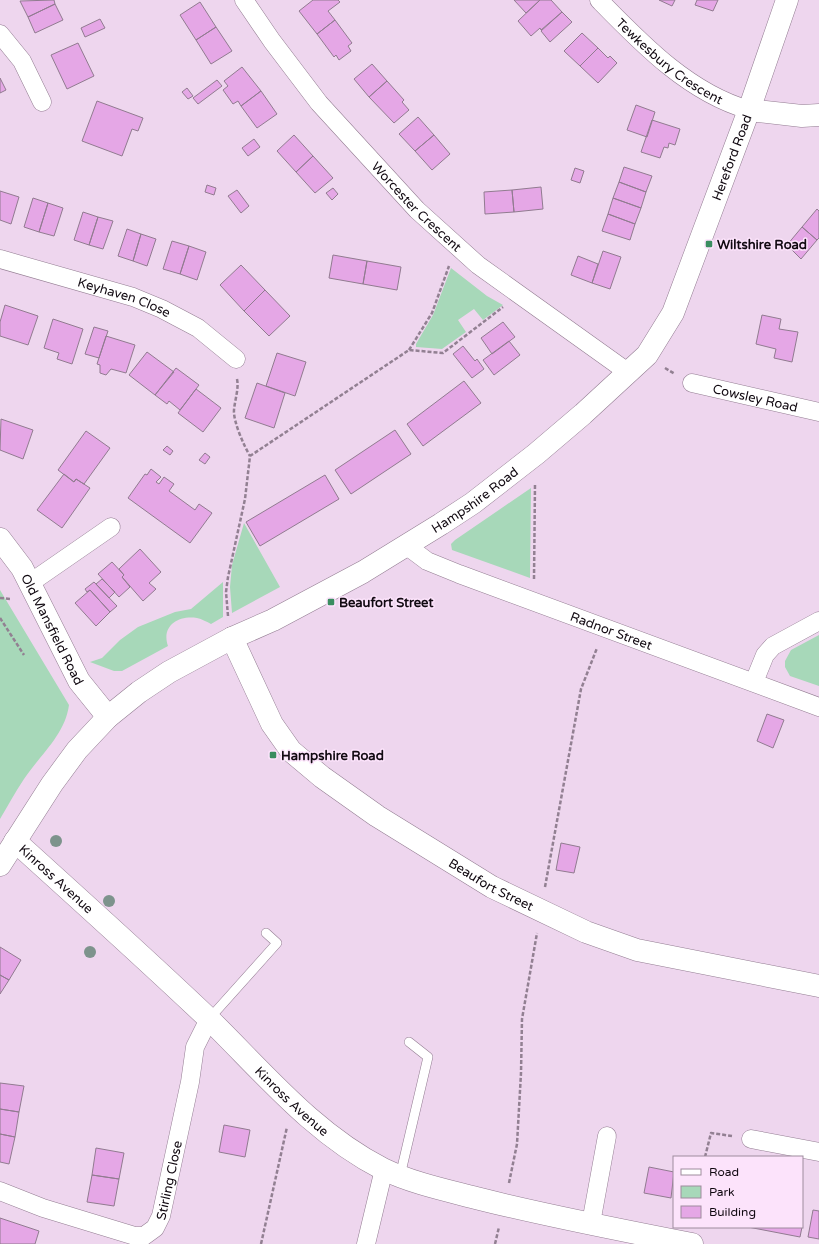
<svg xmlns="http://www.w3.org/2000/svg" width="819" height="1244" viewBox="0 0 819 1244" font-family="'Varela Round',sans-serif">
<style>
.green{fill:#a7d8b9}
.building{fill:#e5a7e6;stroke:#917b90}
.lines{fill:none;stroke-linecap:round;stroke-linejoin:round}
.service-casing{stroke:#937d92;stroke-width:10}
.minor-casing{stroke:#937d92;stroke-width:19}
.tertiary-casing{stroke:#937d92;stroke-width:23}
.path{stroke:#928092;stroke-width:2.5;stroke-dasharray:4 2;stroke-linecap:butt}
.service{stroke:#fff;stroke-width:9}
.minor{stroke:#fff;stroke-width:18}
.tertiary{stroke:#fff;stroke-width:22}
.tree{fill:#7d938c}
.poi-dot{fill:#3a8d60;stroke:#fce3fb;stroke-width:1.5}
.labels{text-anchor:middle;stroke-width:3;stroke-linejoin:round;paint-order:stroke}
.street-label{font-size:13px;fill:#110911;stroke:#fce3fb}
.poi-label{font-size:13px;font-weight:bold;fill:#110911;stroke:#fce3fb;text-anchor:start}
</style>
<rect width="100%" height="100%" fill="#eed6ee"/>
<path class="green" d="M451,268L487,296L503,305L483,320L474,309L458,320L466,332L442,349L416,347V344L433,315Z
M531,488L530,578L452,550L451,544L455,540Z
M244,523L280,587L232,613L230,587L232,565Z
M223,582V617L211,624C207,622 202,619 197,618C178,615 161,626 168,646L122,671H114L90,662L102,658L120,640L138,627L175,612L191,609Z
M0,590L69,705C65,735 40,755 24,779C15,792 8,806 0,819Z
M819,635V686L790,676L785,667V661L791,650Z"/>
<path class="building" d="M54,0L55,4L28,17L20,1Z
M313,0H338L340,2L328,11L335,20L317,34L299,11Z
M514,0H540L526,13Z
M540,0H551L562,12L541,30L540,28L531,36L518,21Z
M659,0H675L672,6Z
M697,0H718L713,11L695,5Z
M200,2L216,27L196,40L180,15Z
M55,4L63,20L35,33L28,17Z
M562,12L572,22L550,42L541,31Z
M100,19L105,28L85,37L81,28Z
M335,20L352,43L348,46L351,51L339,60L336,55L334,57L317,34Z
M216,27L232,51L211,64L196,40Z
M582,33L598,48L580,66L564,51Z
M78,43L94,76L67,89L51,55Z
M598,48L608,58L610,56L617,63L598,83L580,66Z
M372,64L387,81L369,97L354,79Z
M242,67L261,91L241,106L238,101L233,104L223,90L228,86L224,81Z
M0,78L6,90L0,93Z
M217,80L222,86L198,104L193,98Z
M387,81L404,100L402,102L409,110L394,123L369,97Z
M187,88L193,96L188,99L182,92Z
M261,91L277,114L257,128L241,106Z
M97,101L143,118L138,131L132,129L122,156L82,141Z
M636,105L655,112L647,137L627,130Z
M418,117L434,135L415,151L399,134Z
M652,120L680,129L675,145L669,143L668,148L664,147L660,158L641,152Z
M294,135L313,156L296,172L277,151Z
M434,135L450,154L432,170L415,151Z
M254,139L260,147L248,156L242,148Z
M313,156L333,178L315,193L296,172Z
M624,167L652,176L646,192L619,182Z
M575,168L584,171L580,183L571,180Z
M619,182L646,192L641,208L613,198Z
M207,185L216,188L214,195L205,192Z
M541,187L543,209L514,212L512,190Z
M333,188L338,194L332,200L326,193Z
M237,190L249,206L241,213L228,196Z
M512,190L514,212L485,214L484,192Z
M0,191L19,197L11,224L0,220Z
M33,198L48,203L39,232L24,227Z
M613,198L641,208L635,224L608,214Z
M48,203L63,208L54,236L39,232Z
M817,209L819,211V238L817,240L802,227Z
M83,212L98,217L89,245L74,240Z
M608,214L635,224L630,240L602,231Z
M98,217L113,221L103,249L89,245Z
M802,227L817,240L801,259L787,245Z
M127,229L141,234L133,261L118,256Z
M141,234L156,239L147,266L133,261Z
M172,241L189,246L180,274L163,269Z
M189,246L206,252L197,280L180,274Z
M603,251L621,257L610,289L592,283Z
M333,255L367,261L363,284L329,278Z
M578,256L598,264L592,283L571,275Z
M367,261L401,267L397,290L363,284Z
M241,265L265,290L244,311L220,285Z
M265,290L290,316L269,336L244,311Z
M5,305L38,316L28,345L0,336V322Z
M762,315L781,319L779,329L798,332L792,362L774,358L776,349L756,344Z
M53,319L83,329L72,364L57,359L59,353L44,348Z
M503,322L515,337L492,354L481,338Z
M94,327L108,331L99,358L85,354Z
M106,336L135,345L126,373L111,369L106,375L100,373V365L97,364Z
M509,341L520,355L494,375L483,360Z
M463,346L475,361L477,359L484,369L472,378L453,354Z
M147,352L174,372L155,395L129,375Z
M277,353L306,362L295,396L266,386Z
M176,368L199,385L180,410L169,401L167,404L155,395Z
M464,381L481,403L423,446L407,424Z
M257,383L285,393L274,428L245,418Z
M196,389L221,408L203,432L178,413Z
M1,419L33,430L23,459L0,450Z
M395,430L411,454L351,494L335,470Z
M86,431L110,448L84,484L76,479L74,482L58,470Z
M167,446L173,451L170,455L163,450Z
M205,453L210,457L205,464L199,460Z
M151,469L161,477L156,482L159,484L164,477L174,484L169,491L195,510L199,504L212,513L190,543L128,498L145,474L147,475Z
M64,474L74,482L76,479L90,488L62,528L37,510Z
M325,475L339,499L260,546L246,522Z
M140,549L161,572L149,583L156,589L143,601L122,577L124,575L119,569Z
M112,562L124,575L122,577L130,587L119,597L98,574Z
M102,579L115,592L109,598L96,584Z
M94,582L117,606L110,612L90,590L87,592L85,589Z
M90,590L110,612L96,626L75,603Z
M767,714L784,720L773,748L757,741Z
M561,843L580,847L574,873L556,870Z
M0,947L21,960L9,980L0,975Z
M0,975L9,980L0,994Z
M0,1083L24,1086L19,1112L0,1109Z
M0,1109L19,1112L15,1137L0,1134Z
M224,1125L250,1130L245,1157L219,1152Z
M0,1134L15,1137L9,1164L0,1162Z
M96,1148L124,1153L119,1179L92,1175Z
M649,1167L674,1172L671,1198L644,1193Z
M92,1175L119,1179L114,1206L87,1202Z
M813,1210L819,1211V1239L808,1237Z
M0,1218L39,1231L35,1244H0Z
M748,1227H802L800,1237Z"/>
<g class="lines">
<g class="service-casing">
<path id="service" d="M209,1019L277,943L266,933
M400,1176L428,1057L409,1042"/>
</g>
<g class="minor-casing">
<g id="minor">
<path id="s1" d="M244,0L272,41L319,103L417,210L478,265L629,373"/>
<path id="s2" d="M599,0C642,44 689,93 749,110"/>
<path d="M0,34L22,61L42,102"/>
<path id="s3" d="M0,259L133,297L162,309L198,328L236,359"/>
<path id="s4" d="M692,383L819,412"/>
<path id="s5" d="M407,546L427,561L459,574L819,707"/>
<path d="M30,583L111,527"/>
<path d="M754,682L765,655L773,646L819,621"/>
<path d="M751,1139L819,1152"/>
<path id="s6" d="M0,1191L43,1208L135,1236H144L155,1228L161,1216L190,1082L195,1047L209,1019"/>
<path d="M591,1223L607,1136"/>
<path d="M366,1244L384,1169"/>
</g>
</g>
<g class="tertiary-casing">
<g id="tertiary">
<path d="M749,110L802,116L819,115"/>
<path id="s7" d="M0,539L22,568L79,681L108,717"/>
<path id="s8" d="M232,638L272,724L291,751L322,777L377,816L492,887L586,932L637,950L819,986"/>
<path id="s9" d="M15,841C80,900 146,959 210,1020C264,1073 314,1134 383,1169C412,1183 445,1190 476,1198C547,1216 620,1230 692,1244"/>
<path id="s10" d="M0,865L52,784L77,750L108,717L139,692L169,672L232,638L273,620L363,572L441,524L473,503L536,454L583,414L647,355L673,313L749,110L787,0"/>
</g>
</g>
<path class="path" d="M409,350L432,313L449,266
M665,368L675,374
M237,379C239,389 235,399 234,410C233,421 244,446 250,456
M534,579L535,484
M0,598L11,599
M228,616L226,592L228,577L245,499L250,456L409,350L443,353L503,307
M0,618L24,655
M545,887L581,689L597,648
M705,1157L711,1133L732,1136
M509,1183L517,1144L521,1073L522,1019L537,933
M261,1244L287,1127
M495,1244L499,1227"/>
<use href="#service" class="service"/>
<use href="#minor" class="minor"/>
<use href="#tertiary" class="tertiary"/>
</g>
<g class="tree">
<circle cx="56" cy="841" r="6"/>
<circle cx="109" cy="901" r="6"/>
<circle cx="90" cy="952" r="6"/>
</g>
<g class="poi-dot">
<rect x="705" y="240" width="8" height="8" rx="2"/>
<rect x="327" y="598" width="8" height="8" rx="2"/>
<rect x="269" y="751" width="8" height="8" rx="2"/>
</g>
<g class="labels">
<g class="street-label">
<text dy="5" stroke="none"><textPath href="#s2" startOffset="94">Tewkesbury Crescent</textPath></text>
<text dy="5" stroke="none"><textPath href="#s10" startOffset="1052">Hereford Road</textPath></text>
<text dy="5" stroke="none"><textPath href="#s1" startOffset="270">Worcester Crescent</textPath></text>
<text dy="5" stroke="none"><textPath href="#s3" startOffset="130">Keyhaven Close</textPath></text>
<text dy="5" stroke="none"><textPath href="#s4" startOffset="65">Cowsley Road</textPath></text>
<text dy="5" stroke="none"><textPath href="#s10" startOffset="611">Hampshire Road</textPath></text>
<text dy="5" stroke="none"><textPath href="#s7" startOffset="105">Old Mansfield Road</textPath></text>
<text dy="5" stroke="none"><textPath href="#s5" startOffset="222">Radnor Street</textPath></text>
<text dy="5" stroke="none"><textPath href="#s9" startOffset="56">Kinross Avenue</textPath></text>
<text dy="5" stroke="none"><textPath href="#s8" startOffset="369">Beaufort Street</textPath></text>
<text dy="5" stroke="none"><textPath href="#s9" startOffset="380">Kinross Avenue</textPath></text>
<text dy="5" stroke="none"><textPath href="#s6" startOffset="215">Stirling Close</textPath></text>
</g>
<g class="poi-label">
<text x="717" y="249">Wiltshire Road</text>
<text x="339" y="607">Beaufort Street</text>
<text x="281" y="760">Hampshire Road</text>
</g>
</g>
<rect x="673" y="1156" width="130" height="72" fill="#fce3fb" stroke="#9e8c9d"/>
<rect x="681" y="1169" width="20" height="6" fill="#ffffff" stroke="#9e8c9d"/>
<text x="709" y="1176" font-size="12" fill="#110911">Road</text>
<rect x="681" y="1186" width="20" height="12" fill="#a7d8b9" stroke="#9e8c9d"/>
<text x="709" y="1196" font-size="12" fill="#110911">Park</text>
<rect x="681" y="1206" width="20" height="12" fill="#e5a7e6" stroke="#9e8c9d"/>
<text x="709" y="1216" font-size="12" fill="#110911">Building</text>
</svg>
